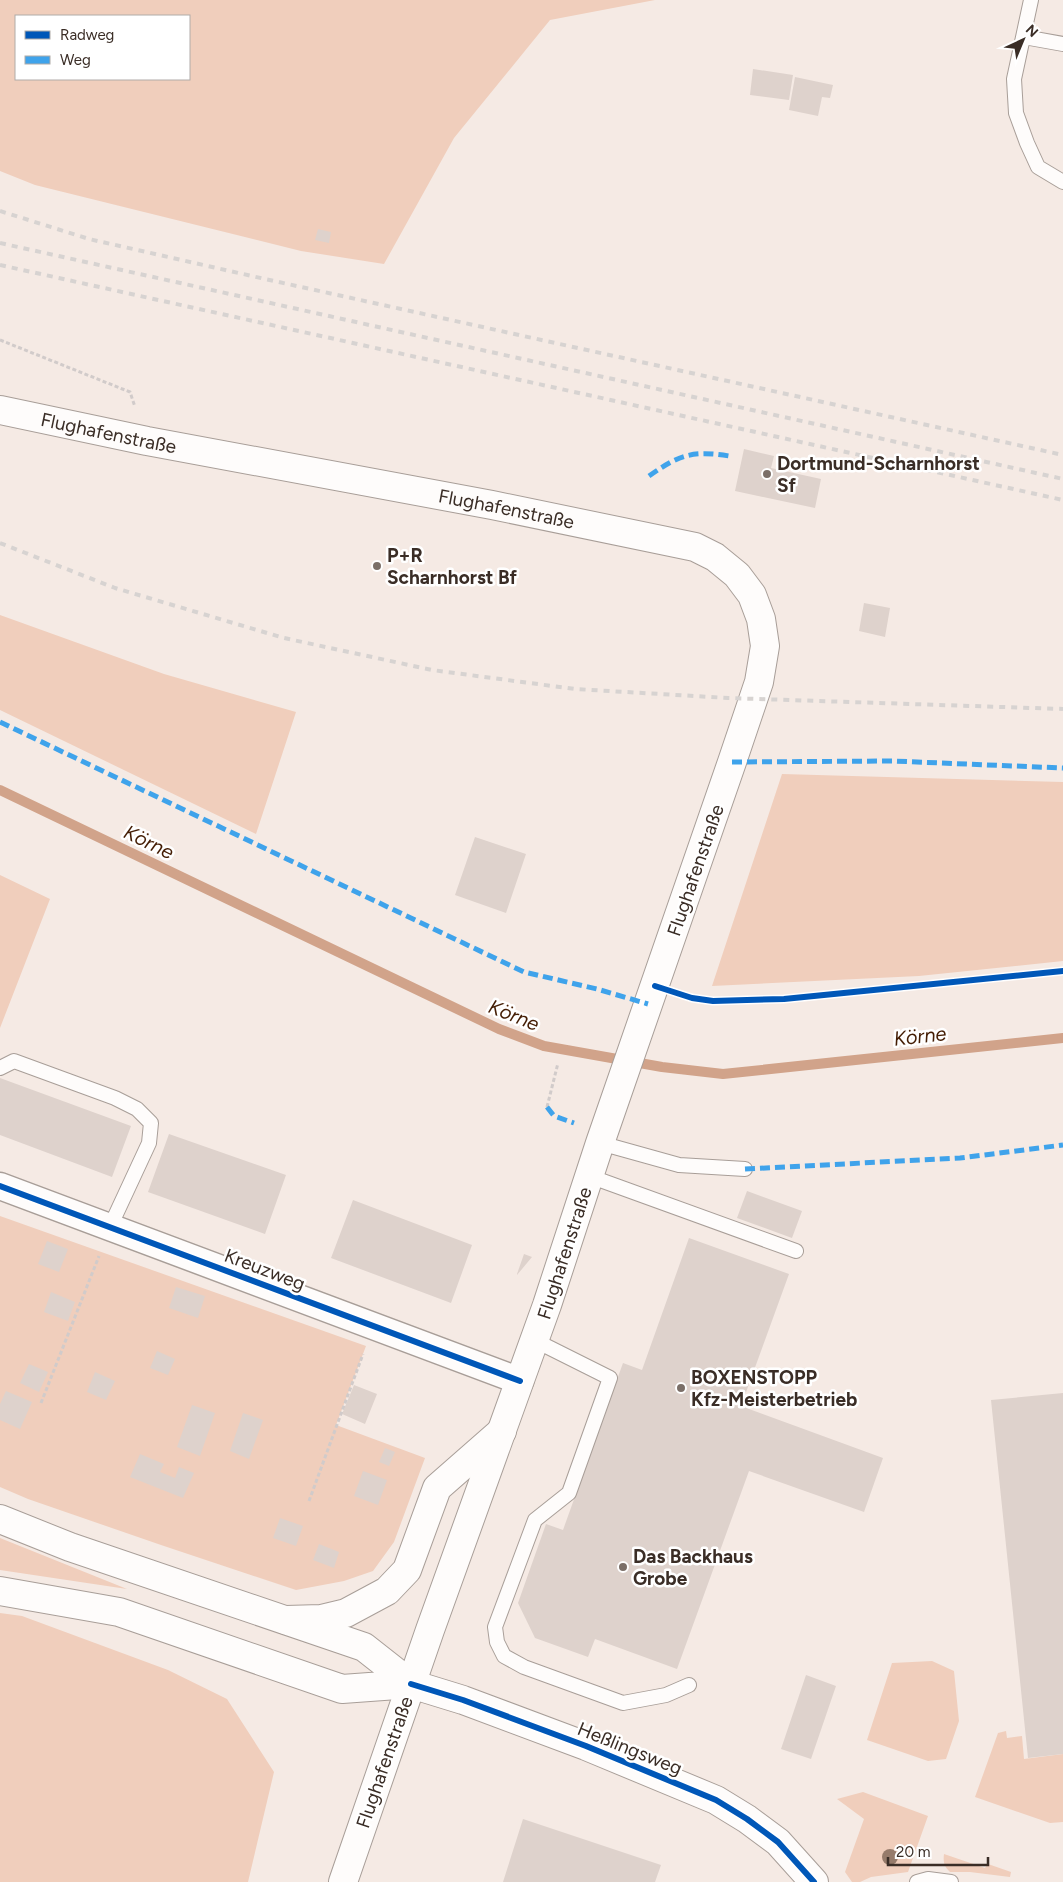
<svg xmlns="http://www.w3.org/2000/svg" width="1063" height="1882" viewBox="0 0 1063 1882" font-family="Figtree,sans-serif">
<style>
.green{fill:#f0cebc;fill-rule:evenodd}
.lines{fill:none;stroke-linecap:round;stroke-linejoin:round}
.stream{stroke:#d1a38a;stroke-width:10}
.building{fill:#ded2cc}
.lane-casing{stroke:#a89e98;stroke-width:16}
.street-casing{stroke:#a89e98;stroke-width:29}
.secondary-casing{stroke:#a89e98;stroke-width:30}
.highway-casing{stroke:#a89e98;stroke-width:30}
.path{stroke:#d1cbca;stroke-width:3;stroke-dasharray:4 2.5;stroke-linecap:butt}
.lane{stroke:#fefcfb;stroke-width:14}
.street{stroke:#fefcfb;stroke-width:26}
.secondary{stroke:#fefcfb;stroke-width:28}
.highway{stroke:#fefcfb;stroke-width:28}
.rail{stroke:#d7d3d1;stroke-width:4;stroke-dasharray:6 6;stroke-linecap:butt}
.quiet{stroke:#3fa3eb;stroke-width:5;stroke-dasharray:10 5;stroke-linecap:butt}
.cycleway-casing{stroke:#fff;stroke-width:9}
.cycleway{stroke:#0057b8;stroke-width:6}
.tree{fill:#967b6b}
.poi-dot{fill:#7b6f68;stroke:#fff;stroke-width:2}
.labels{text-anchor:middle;stroke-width:5;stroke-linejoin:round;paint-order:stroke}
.street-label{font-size:19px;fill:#3a2d26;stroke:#fff}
.poi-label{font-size:19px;font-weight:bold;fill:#3a2d26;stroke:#fff;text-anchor:start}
.water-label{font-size:20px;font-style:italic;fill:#441d04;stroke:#fff}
</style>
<rect width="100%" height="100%" fill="#f5eae4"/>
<path class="green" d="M0,0H655L550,20L454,138L384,264L301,251L35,185L0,171ZM16,16H189V79H16Z
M0,615L164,674L296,712L256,834L0,710Z
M782,774L1063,782V961L919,976L712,986Z
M0,875L50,899L0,1028Z
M0,1216L366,1346L336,1425L425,1458L394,1542L373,1571L344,1581L296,1590L161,1545L28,1499L0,1487Z
M0,1538L127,1589L0,1570Z
M0,1613L22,1616L168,1670L227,1699L274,1772L248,1882H0Z
M932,1661L954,1671L959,1721L946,1759L928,1761L867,1740L892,1663Z
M1006,1731L1007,1738L1022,1736L1024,1759L1063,1754V1822L1050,1823L975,1797L998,1733Z
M863,1792L928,1816L908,1872L871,1877L860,1882H852L845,1872L864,1819L837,1799Z
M944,1854L985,1868L988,1864L1011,1872L1010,1877L970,1872H950C944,1866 943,1862 944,1854Z"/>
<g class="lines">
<path class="stream" d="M0,790L499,1029L544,1046L662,1067L723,1074L1063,1038"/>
</g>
<path class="building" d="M753,69L793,75L789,100L750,95Z
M795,77L833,85L830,98L822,97L818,116L789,110Z
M318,229L331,232L329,243L315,240Z
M744,449L774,456L771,468L821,479L815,508L735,491Z
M864,603L890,608L885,637L859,631Z
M475,837L526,854L506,913L455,895Z
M0,1078L131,1126L112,1177L0,1135Z
M169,1134L286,1175L265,1234L148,1192Z
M747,1191L802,1211L792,1238L737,1218Z
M353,1200L472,1245L451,1303L331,1258Z
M689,1238L789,1274L741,1406L883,1458L864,1512L749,1471L677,1669L595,1639L588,1657L535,1638L518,1603L546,1524L563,1530L623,1363L642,1370Z
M47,1241L68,1249L59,1272L38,1264Z
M524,1254L532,1257L517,1275V1274Z
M176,1287L205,1296L198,1318L169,1308Z
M51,1292L75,1302L68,1321L44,1312Z
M157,1351L175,1359L168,1375L150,1368Z
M29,1364L48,1372L39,1392L20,1383Z
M95,1372L115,1381L106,1400L87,1392Z
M354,1385L377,1394L365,1424L342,1414Z
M6,1391L32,1402L20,1429L0,1420V1404Z
M1063,1393V1754L1028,1758L991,1400Z
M192,1405L215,1413L200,1456L177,1447Z
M243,1413L263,1420L249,1459L230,1451Z
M385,1448L395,1452L389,1466L379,1462Z
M140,1454L164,1464L160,1472L175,1478L179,1467L194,1473L183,1498L130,1477Z
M363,1471L387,1480L378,1505L354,1496Z
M280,1518L303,1526L296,1546L273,1538Z
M319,1544L339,1552L334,1568L313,1560Z
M806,1675L836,1686L811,1759L781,1749Z
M523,1819L661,1865L655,1882H503Z"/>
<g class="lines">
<g class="lane-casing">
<path id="lane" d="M1031,0L1014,79L1016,113L1027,143L1038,167L1063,182
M1024,37L1063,44
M0,1068L14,1061L115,1098L137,1109L151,1123L149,1143L110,1227
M600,1143L679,1165L745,1169
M589,1176L796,1251
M534,1340L610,1378L569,1493L535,1520L495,1627L497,1642L504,1656L524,1667L623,1703L666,1695L689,1685
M917,1882L928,1879L951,1882"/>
</g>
<g class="street-casing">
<path id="street" d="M0,1186L520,1381"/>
</g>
<g class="secondary-casing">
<g id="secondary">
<path id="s1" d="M0,410L147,441L492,505L695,547L715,557L737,575L752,595L761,619L765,646L759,682L732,762L600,1143L547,1305L430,1630L343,1882"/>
<path d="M286,1620L321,1619L346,1613L387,1591L407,1570L437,1488L502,1431"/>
<path d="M411,1684L463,1700L586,1746L716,1800L747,1819L778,1842L814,1882"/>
</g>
</g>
<g class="highway-casing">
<path id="highway" d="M0,1519L70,1547L364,1647L411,1684
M0,1591L119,1612L342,1689L411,1684"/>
</g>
<path class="path" d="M0,340L130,392L135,407
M547,1107L558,1063
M41,1403L99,1256
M309,1501L363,1354"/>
<use href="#lane" class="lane"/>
<use href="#street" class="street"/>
<use href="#secondary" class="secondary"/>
<use href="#highway" class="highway"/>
<path class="rail" d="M0,211L89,239L265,279L1063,455
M0,243L1063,479
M0,265L1063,500
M0,543L115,588L284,638L432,670L575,689L728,698L1063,709"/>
<path class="quiet" d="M649,476C679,455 692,450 729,456
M0,722L524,972L597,989L648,1004
M732,762L892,761L1063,768
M547,1107L554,1116L574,1123
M745,1169L960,1158L1063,1145"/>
<g class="cycleway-casing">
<path id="cycleway" d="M655,986L692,998L713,1001L784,999L1063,971
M0,1186L520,1381
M411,1684L463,1700L586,1746L716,1800L747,1819L778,1842L814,1882"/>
</g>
<use href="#cycleway" class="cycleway"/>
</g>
<circle class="tree" cx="890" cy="1857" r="8"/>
<g class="poi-dot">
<circle cx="767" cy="474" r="5"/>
<circle cx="377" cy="566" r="5"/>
<circle cx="681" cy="1388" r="5"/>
<circle cx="623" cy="1567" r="5"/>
</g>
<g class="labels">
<g class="street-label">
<text dy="7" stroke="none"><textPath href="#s1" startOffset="111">Flughafenstraße</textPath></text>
<text dy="7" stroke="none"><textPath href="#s1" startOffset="516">Flughafenstraße</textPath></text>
<text transform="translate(695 870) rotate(-71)" y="7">Flughafenstraße</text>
<text transform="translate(564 1253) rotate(-72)" y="7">Flughafenstraße</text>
<text transform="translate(265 1269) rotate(21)" y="7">Kreuzweg</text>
<text transform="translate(630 1748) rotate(22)" y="7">Heßlingsweg</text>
<text transform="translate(384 1762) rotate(-71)" y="7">Flughafenstraße</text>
</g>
<g class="poi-label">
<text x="777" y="470">Dortmund-Scharnhorst<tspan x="777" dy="22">Sf</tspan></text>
<text x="387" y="562">P+R<tspan x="387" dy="22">Scharnhorst Bf</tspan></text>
<text x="691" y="1384">BOXENSTOPP<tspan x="691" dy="22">Kfz-Meisterbetrieb</tspan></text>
<text x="633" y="1563">Das Backhaus<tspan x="633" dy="22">Grobe</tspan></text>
</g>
<g class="water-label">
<text transform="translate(149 842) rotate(26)" y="7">Körne</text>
<text transform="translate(514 1015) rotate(22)" y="7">Körne</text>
<text transform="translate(920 1036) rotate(-6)" y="7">Körne</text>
</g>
</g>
<rect x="15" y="15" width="175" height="65" fill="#ffffff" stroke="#b0aba8"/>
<rect x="25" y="31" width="25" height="8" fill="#0057b8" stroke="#b0aba8"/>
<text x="60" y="40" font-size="15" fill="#3a2d26">Radweg</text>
<rect x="25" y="56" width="25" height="8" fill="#3fa3eb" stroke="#b0aba8"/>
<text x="60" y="65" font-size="15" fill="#3a2d26">Weg</text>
<g transform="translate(1023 40) rotate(44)" stroke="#ffffff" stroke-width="4" paint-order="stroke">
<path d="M0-4L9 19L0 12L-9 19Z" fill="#3a2d26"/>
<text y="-8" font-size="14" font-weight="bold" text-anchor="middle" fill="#3a2d26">N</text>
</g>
<path d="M888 1857v8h100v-8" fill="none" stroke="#3a2d26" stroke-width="2.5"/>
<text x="896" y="1857" font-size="15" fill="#3a2d26" stroke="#ffffff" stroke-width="4" paint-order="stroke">20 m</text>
</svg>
